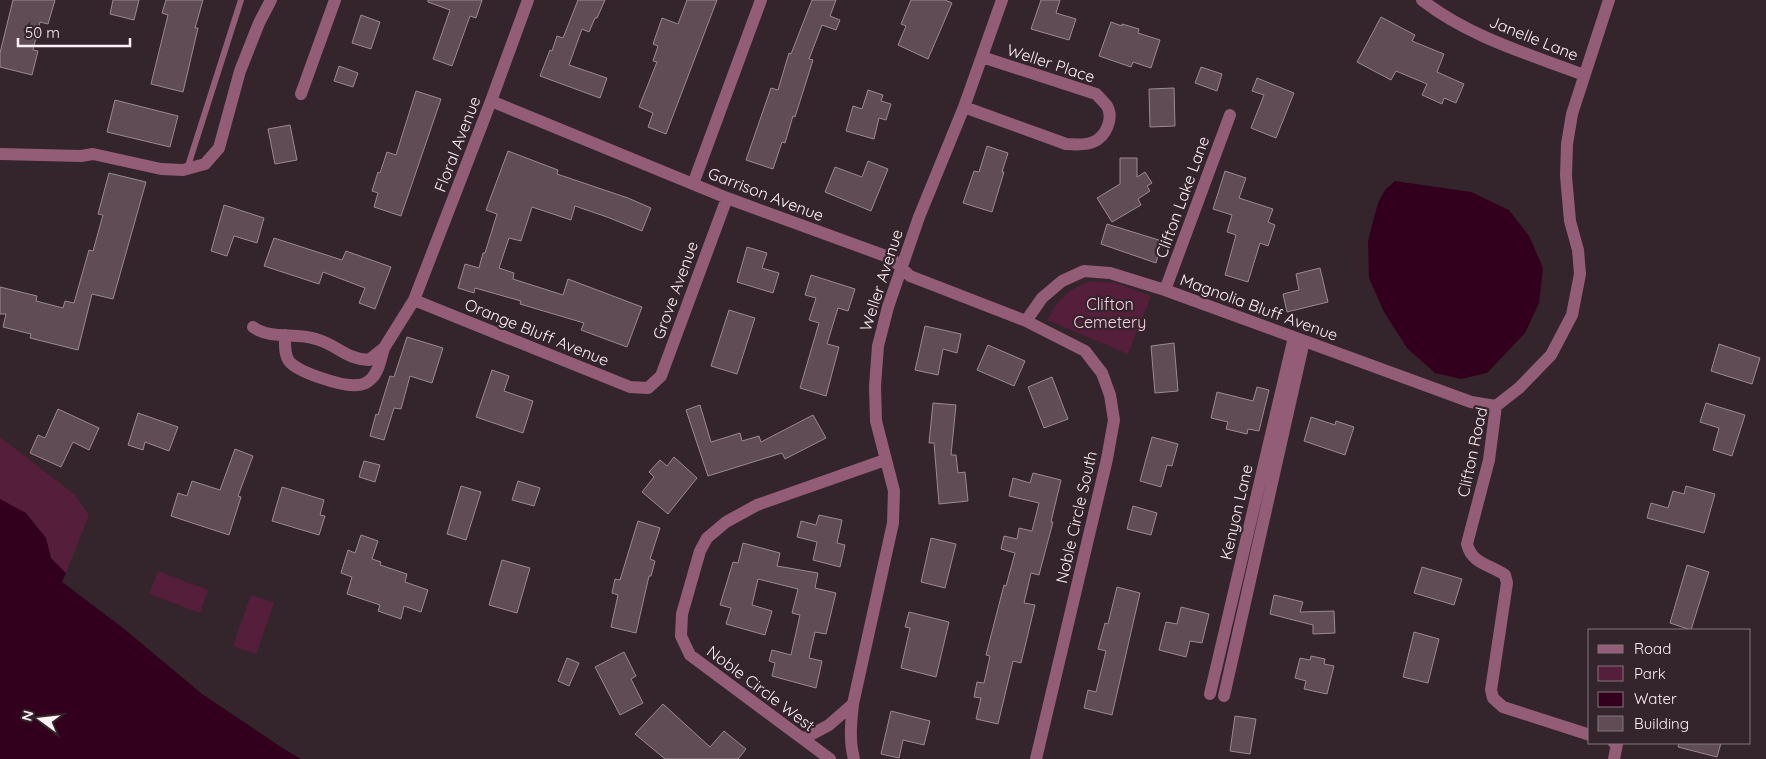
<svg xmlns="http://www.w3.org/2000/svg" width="1766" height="759" viewBox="0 0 1766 759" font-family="Quicksand,sans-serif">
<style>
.green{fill:#551f3b}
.water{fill:#32001c}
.building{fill:#5f4c54;stroke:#9e8891}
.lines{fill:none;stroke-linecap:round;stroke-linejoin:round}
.lane{stroke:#935d77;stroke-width:6}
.street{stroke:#935d77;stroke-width:12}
.labels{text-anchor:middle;stroke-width:4.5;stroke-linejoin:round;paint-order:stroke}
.street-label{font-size:16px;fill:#fdf1f6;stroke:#34242b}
.park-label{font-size:16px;fill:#facce0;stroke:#34242b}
</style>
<rect width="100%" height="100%" fill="#34242b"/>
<path class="green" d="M1091,281L1116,283L1151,296L1128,354L1047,320C1062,296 1065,291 1091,281Z
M0,437L74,494L89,515L66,573L51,558L46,538L0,499Z
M158,571L208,590L200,613L149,594Z
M251,595L274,603L256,654L233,646Z"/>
<path class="water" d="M1395,181L1471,192L1509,210L1529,236L1543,268L1539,303L1525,333L1487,373L1461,379L1435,373L1407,348L1384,312L1369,278L1368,241L1378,203L1385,190Z
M0,499L26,513L46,538L51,558L66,573L62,582L123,628L202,694L284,749L301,759H0Z"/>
<path class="building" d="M13,0H55L48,24L40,22L33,50L38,51L32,75L0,67V53Z
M113,0H139L134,20L110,14Z
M166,0H203L195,28H198L183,92L151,84L168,15L162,13Z
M428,0H482L476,18L470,16L452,66L433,59L450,10L428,2Z
M578,0H605L597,18H595L589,32L582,29L569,65L607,78L600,98L540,76L550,50L552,51L557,36L563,38Z
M687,0H717L666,134L648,127L653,113L639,107L657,62L653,61L658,46L653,44L662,18L678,24Z
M812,0H836L830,16L840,20L836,30L822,25L809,59L813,60L795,117L793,116L785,143L782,142L773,169L746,160L771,88L778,90L789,53L791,54Z
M911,0H945L952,3L928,59L898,45L906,26L901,24Z
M1041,0H1060L1056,13L1076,19L1069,40L1031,29Z
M361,15L380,22L371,49L352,43Z
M1381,17L1415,35L1412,41L1444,54L1437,72L1464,84L1456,103L1444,98L1442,104L1422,95L1427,84L1396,71L1391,80L1357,62Z
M1111,22L1122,26V24L1139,29L1138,33L1160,40L1151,68L1133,62L1131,67L1099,56Z
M339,66L358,73L353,87L334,81Z
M1201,67L1222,74L1217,91L1195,83Z
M1257,78L1294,93L1276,138L1251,128L1264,95L1252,91Z
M1174,88L1175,126L1150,127L1149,89Z
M868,90L883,95L881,101L891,104L886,120L879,118L874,139L846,131L853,106L862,109Z
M416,91L441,99L401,216L374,207L378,193L372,191L378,172L380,173L387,152L396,155Z
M115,100L178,116L170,147L107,132Z
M290,125L297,160L275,164L268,129Z
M987,146L1008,153L1002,172H1004L992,212L963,203L974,171L979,172Z
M508,151L558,170L557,174L628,198L651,208L642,231L607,217L575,206L571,220L532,207L521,241L509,238L499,268L514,273L513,279L563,295L568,279L642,307L627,347L581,330L584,323L520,304L521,301L475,288L474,293L458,288L465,264L479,268L483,253H485L497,214L486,210Z
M1120,158H1137V177L1145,172L1152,183L1147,186L1150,191L1138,199L1141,205L1112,222L1097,198L1120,184Z
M868,161L888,169L871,211L825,192L835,167L862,177Z
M1225,171L1246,178L1239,198L1273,209L1268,222L1275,225L1268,246L1260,243L1248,282L1225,275L1236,235L1227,232L1232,215L1213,209Z
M109,173L146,182L113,299L92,294L78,350L30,338L31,334L3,327L6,314H0V287L37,296L36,301L63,308L65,301L74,303L89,250L93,251L103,215L98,214Z
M224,205L264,218L257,243L234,236L227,256L211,251Z
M1107,224L1162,241L1156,263L1101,244Z
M274,238L342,260L346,251L391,267L375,309L359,303L365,288L323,272L319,284L264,266Z
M747,247L767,253L762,268L779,273L773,293L737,282Z
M1320,268L1328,302L1287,312L1283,294L1299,290L1296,274Z
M811,275L855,289L848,311L838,308L827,344L839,347L826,396L800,388L819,323L809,320L816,298L805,295Z
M729,310L755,318L737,374L711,366Z
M925,326L961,334L957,353L943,349L938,375L915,370Z
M407,337L443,348L432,383L410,376L401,409L394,408L384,440L370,436L376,414L378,415L390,376L394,377Z
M1174,343L1178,391L1155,393L1151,346Z
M1719,344L1760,358L1752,384L1711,371Z
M988,345L1025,361L1014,386L977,370Z
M492,370L509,376L504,391L533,401L523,433L476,417Z
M1052,377L1068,419L1044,428L1028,387Z
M1257,387L1269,390L1259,431L1248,429L1247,434L1226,429L1228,422L1211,418L1217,392L1253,401Z
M933,403L956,405L951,455H956L958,473L965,472L968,501L939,504L934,443H929Z
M1706,403L1745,415L1732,456L1713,450L1719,428L1700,422Z
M700,405L711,442L740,433L742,441L759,436L761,442L813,415L826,438L785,459L782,453L708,476L686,410Z
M58,409L99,428L89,450L73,442L61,467L30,453L38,435L45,438Z
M138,413L178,427L169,451L145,442L143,450L128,445Z
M1311,417L1335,425L1336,421L1354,427L1345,455L1304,441Z
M1152,437L1178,444L1172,466L1167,465L1161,487L1140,481Z
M235,449L253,456L238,496L241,497L229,535L171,516L178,493L187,496L192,481L220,490Z
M674,457L697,478L668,514L642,492L654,477L649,472L660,460L667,466Z
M364,461L380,465L375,482L359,477Z
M1033,473L1061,480L1051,522H1053L1039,575L1031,573L1024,603L1035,605L1021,663L1013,661L998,724L976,719L981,698L974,697L977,682L984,683L990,656L986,655L1004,585L1006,586L1015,553L1001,549L1004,536L1017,539L1019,528L1032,531L1039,503L1009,496L1013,478L1030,483Z
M518,481L540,488L534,506L512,500Z
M461,486L481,492L466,540L447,534Z
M1686,486L1715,494L1704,533L1647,518L1651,503L1668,508L1673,491L1684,494Z
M282,487L324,500L320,515L325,516L319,535L272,521Z
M1133,506L1157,513L1151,535L1127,529Z
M819,515L842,520L837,543L845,545L840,567L813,560L817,542L797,537L801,521L816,525Z
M638,521L660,528L650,559L655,561L651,576H649L636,633L611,627L618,595L612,593L615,579L620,580Z
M361,535L378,541L372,559L381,562L380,565L407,574L405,582L428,590L421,612L404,606L401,619L378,611L380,605L347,594L352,577L341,573L348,550L355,553Z
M931,538L956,544L945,588L921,582Z
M743,543L780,553L777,566L818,573L815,588L836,593L826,634L815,632L809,658L822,661L816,688L772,676L775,663L769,661L772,650L791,655L800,615L792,613L798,589L758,579L752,605L772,611L765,635L726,624L731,608L720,605L733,562L738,563Z
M502,560L530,568L517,613L489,605Z
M1687,565L1709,572L1691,630L1670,623Z
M1422,567L1462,579L1454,605L1414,593Z
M1117,587L1140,593L1112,715L1084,708L1088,690L1096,692L1106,651L1098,649L1105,623L1108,624Z
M1274,595L1303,602L1300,612L1334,611L1335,633L1313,634V625L1270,614Z
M1181,607L1209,614L1202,643L1190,641L1186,657L1159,650L1166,622L1177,624Z
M909,612L949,622L936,677L901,668L910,628L905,627Z
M1414,632L1439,639L1428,683L1403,677Z
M624,652L636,676L631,679L643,703L620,715L595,667Z
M1311,656L1325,659L1324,664L1334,666L1327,694L1304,689L1306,681L1295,678L1300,658L1310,660Z
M567,658L579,663L569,686L558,681Z
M663,704L710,747L724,731L746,749L738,759H665L635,734Z
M891,711L930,721L924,745L903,740L899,758L881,754Z
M1235,716L1256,719L1250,754L1230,751Z
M1679,743H1721L1717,757L1678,747Z"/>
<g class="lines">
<path class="lane" d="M187,169L241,0"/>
<path class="street" d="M1422,0C1469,37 1529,54 1584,75
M301,94L335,0
M491,101L727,198L891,258L910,276L1026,321L1085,351L1102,373L1110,395L1114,420L1107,459L1036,759
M964,107L1066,144C1074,144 1085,146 1093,142C1106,137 1114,118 1107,106C1104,102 1100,98 1096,94L982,57
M0,154L81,156L93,154L161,169L183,170L205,164L219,148L240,71L259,23L271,0
M693,184L761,0
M1165,290L1230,115
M414,300L630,387L648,388L661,376L727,198
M1026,321L1042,298L1062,281L1084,271L1110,273L1165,290L1471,402L1496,406
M253,327C271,340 295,332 316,339C338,345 345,359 369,360L384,348L414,300L491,101L528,0
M285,335C285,343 284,354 289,361C297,372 343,387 357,385C361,385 367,383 371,379C379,372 381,358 384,348
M1210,694L1294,337
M1224,696L1304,341
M1590,735L1503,707L1493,698L1491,690L1507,583L1505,575C1489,564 1472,564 1467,544L1489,460L1496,406L1519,388L1551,355L1572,315L1580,274L1578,250L1570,221L1566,176L1567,144L1572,114L1609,0
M803,739L829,725L853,704
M1614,743L1617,744L1614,759
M830,759L690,655L681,636L682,614L700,551L707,538L726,522L757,505L885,460
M854,759C849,741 851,722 853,704L893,523L894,491L876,421L875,386L878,346L888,307L919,217L964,107L1002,0"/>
</g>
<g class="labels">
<g class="street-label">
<text transform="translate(1534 38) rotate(22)" y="6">Janelle Lane</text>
<text transform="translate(1051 63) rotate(18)" y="6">Weller Place</text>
<text transform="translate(457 144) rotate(-69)" y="6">Floral Avenue</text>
<text transform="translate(766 194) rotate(21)" y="6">Garrison Avenue</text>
<text transform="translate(1182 197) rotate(-70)" y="6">Clifton Lake Lane</text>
<text transform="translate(881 280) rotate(-72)" y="6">Weller Avenue</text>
<text transform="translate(675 290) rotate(-70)" y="6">Grove Avenue</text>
<text transform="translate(1259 307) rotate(20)" y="6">Magnolia Bluff Avenue</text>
<text transform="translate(537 332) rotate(22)" y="6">Orange Bluff Avenue</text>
<text transform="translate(1472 452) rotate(-78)" y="6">Clifton Road</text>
<text transform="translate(1236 512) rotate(-77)" y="6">Kenyon Lane</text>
<text transform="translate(1076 517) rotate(-77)" y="6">Noble Circle South</text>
<text transform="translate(761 688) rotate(37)" y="6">Noble Circle West</text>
</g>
<g class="park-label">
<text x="1110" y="310">Clifton<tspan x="1110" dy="18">Cemetery</tspan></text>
</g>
</g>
<rect x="1588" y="629" width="162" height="115" fill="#34242b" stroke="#84767c"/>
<rect x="1598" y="645" width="25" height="8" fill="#935d77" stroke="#84767c"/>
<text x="1634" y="654" font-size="15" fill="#fdf1f6">Road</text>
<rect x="1598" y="666" width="25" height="15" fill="#551f3b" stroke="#84767c"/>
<text x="1634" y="679" font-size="15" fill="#fdf1f6">Park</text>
<rect x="1598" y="692" width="25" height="15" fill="#32001c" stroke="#84767c"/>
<text x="1634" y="704" font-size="15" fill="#fdf1f6">Water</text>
<rect x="1598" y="716" width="25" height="15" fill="#5f4c54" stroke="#84767c"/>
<text x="1634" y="729" font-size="15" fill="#fdf1f6">Building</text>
<g transform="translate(40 719) rotate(285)" stroke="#34242b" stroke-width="4" paint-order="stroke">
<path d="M0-4L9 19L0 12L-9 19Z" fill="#fdf1f6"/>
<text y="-8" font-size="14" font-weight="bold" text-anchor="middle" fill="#fdf1f6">N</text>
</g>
<path d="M18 38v8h112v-8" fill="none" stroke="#fdf1f6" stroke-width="2.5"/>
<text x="25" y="38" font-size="15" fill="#fdf1f6" stroke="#34242b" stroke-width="4" paint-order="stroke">50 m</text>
</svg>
